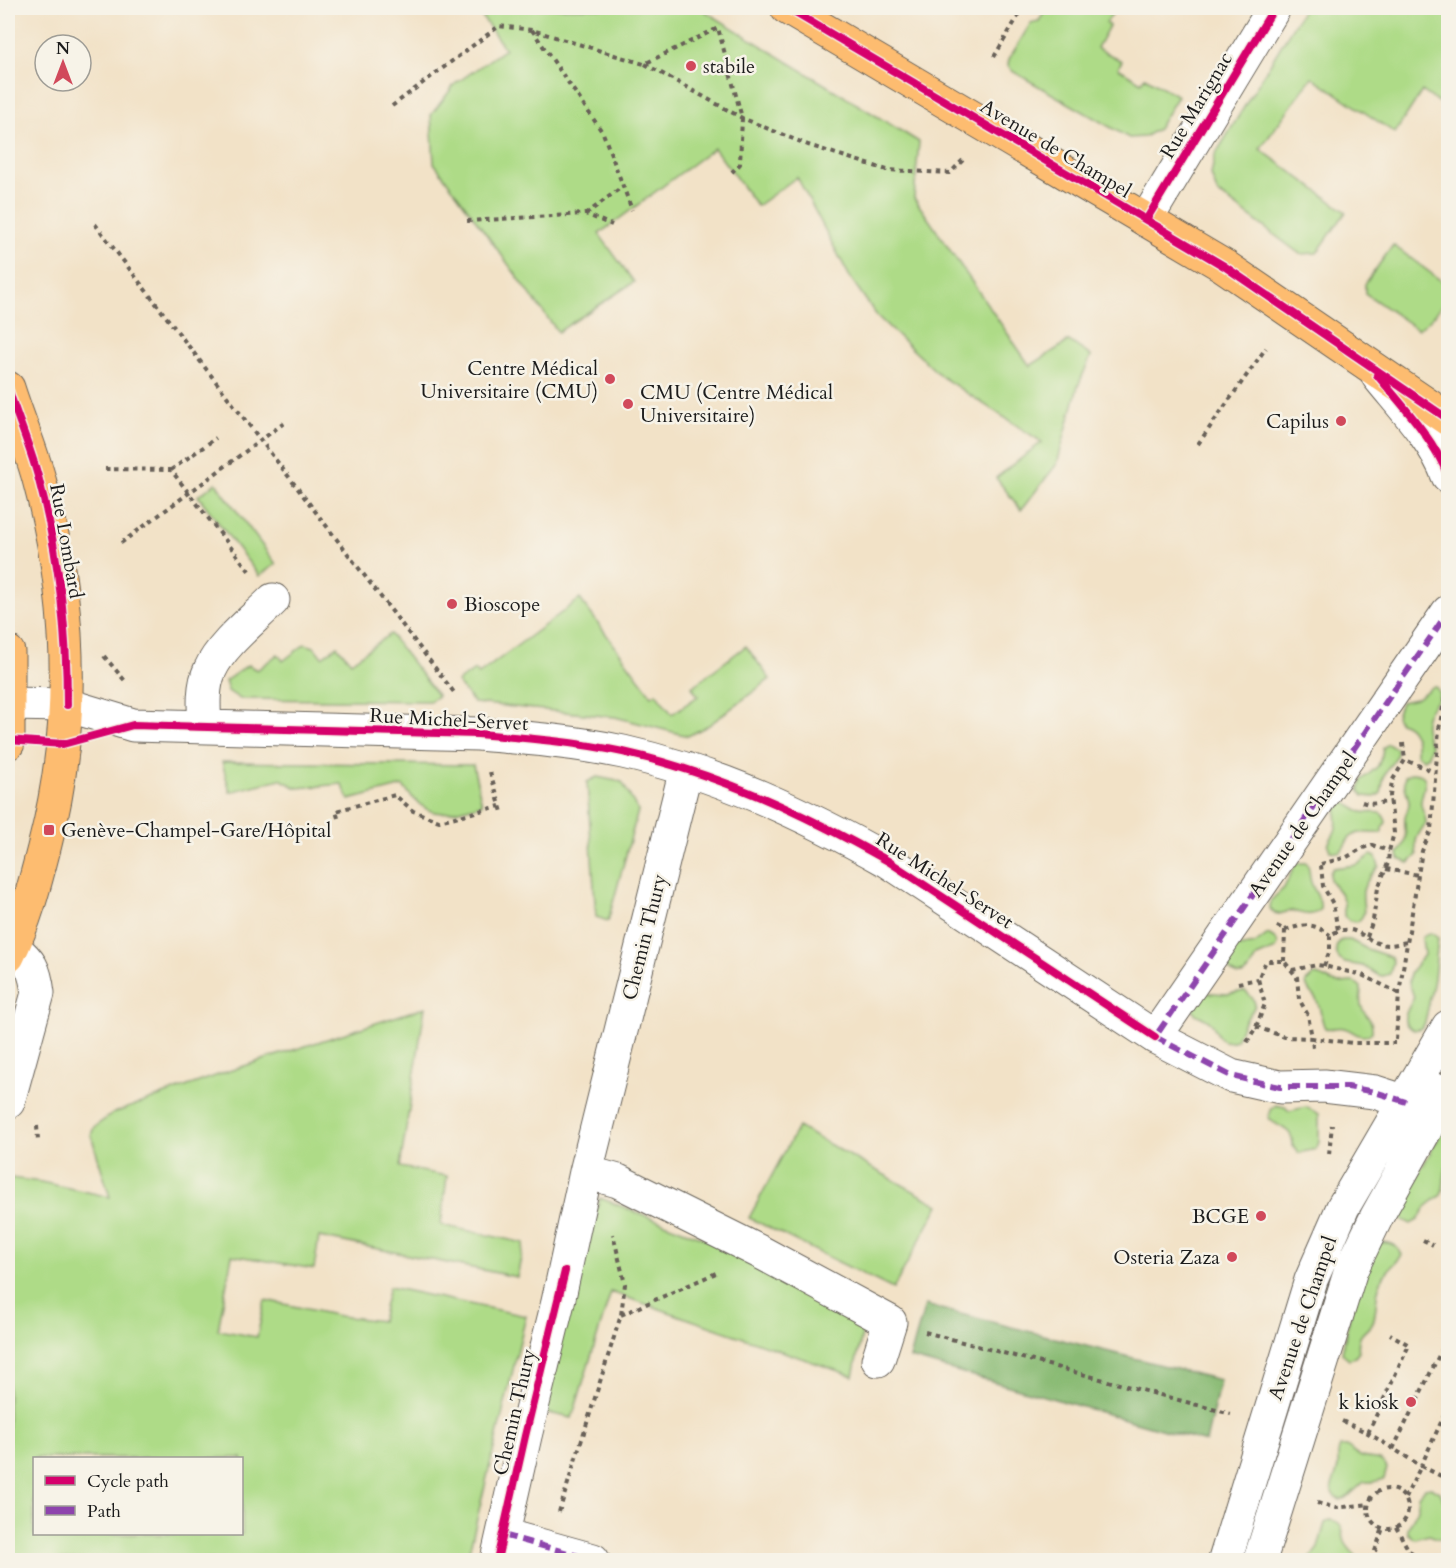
<svg xmlns="http://www.w3.org/2000/svg" width="1456" height="1568" viewBox="0 0 1456 1568" font-family="Cardo,serif">
<style>
.green{fill:#aedb87;stroke:#657c52;stroke-width:1.5;fill-rule:evenodd}
.forest{fill:#8abb74;stroke:#536c48;stroke-width:1.5}
.lines{fill:none;stroke-linecap:round;stroke-linejoin:round}
.minor-casing{stroke:#676158;stroke-width:35}
.major-casing{stroke:#676158;stroke-width:35}
.path{stroke:#676158;stroke-width:4;stroke-dasharray:4.5 4.5;stroke-linecap:butt}
.minor{stroke:#fff;stroke-width:33}
.major{stroke:#fdbc70;stroke-width:33}
.quiet{stroke:#8e44ad;stroke-width:6;stroke-dasharray:12 6;stroke-linecap:butt}
.cycleway-casing{stroke:#f7f3e8;stroke-width:11}
.cycleway{stroke:#d6006c;stroke-width:8}
.poi-dot{fill:#d1495b;stroke:#f7f3e8;stroke-width:2}
.labels{text-anchor:middle;stroke-width:5;stroke-linejoin:round;paint-order:stroke}
.poi-label{font-size:20px;fill:#1c1c1c;stroke:#f7f3e8;text-anchor:end}
.street-label{font-size:20px;fill:#1c1c1c;stroke:#f7f3e8}
</style>
<rect width="100%" height="100%" fill="#f7f3e8"/>
<filter id="ink" filterUnits="userSpaceOnUse"><feTurbulence type="fractalNoise" baseFrequency=".0167" numOctaves="2"/><feDisplacementMap in="SourceGraphic" scale="12" xChannelSelector="R" yChannelSelector="G"/><feConvolveMatrix kernelMatrix="1 2 1 2 8 2 1 2 1" color-interpolation-filters="sRGB"/></filter>
<filter id="wash" filterUnits="userSpaceOnUse"><feTurbulence type="fractalNoise" baseFrequency=".008" numOctaves="4" result="noise"/><feDisplacementMap in="SourceGraphic" scale="24" xChannelSelector="R" yChannelSelector="G"/><feGaussianBlur stdDeviation="1.35" result="paint"/><feColorMatrix in="noise" values="0 0 0 0 0 0 0 0 0 0 0 0 0 0 0 0 0 1.4 0 .05"/><feComposite in="paint" operator="in"/></filter>
<g filter="url(#wash)">
<rect width="100%" height="100%" fill="#f2e2c7"/>
<path class="green" d="M490,8H700L919,142L914,198L1030,366L1069,341L1091,356L1078,386L1057,464L1021,510L996,478L1042,442L942,377L877,316L850,277L797,177L757,206L714,148L599,234L634,282L558,332L434,163L431,115L455,84L505,49L480,14Z
M1046,8H1116L1106,23L1109,26L1097,48L1122,61L1118,68L1141,82L1145,77L1178,96L1158,129L1144,137L1129,138L1012,71L1008,65L1009,59L1031,23L1039,21Z
M1304,8H1448V109L1422,91L1395,133L1312,77L1260,149L1346,212L1317,253L1300,254L1217,192L1211,175L1215,155Z
M1393,245L1448,286C1449,300 1430,323 1417,329L1365,293V284Z
M216,483L276,564L259,576L198,496Z
M580,599L652,696L656,693L672,714L698,696L692,687L746,646L770,679L709,725L688,736L615,717L474,703L457,682L475,670L479,674Z
M390,634L438,696L430,701L240,699L228,691L225,681L248,665L257,670L278,654L283,661L305,644L314,647L322,657L337,646L351,662Z
M1432,687H1436L1439,693L1438,700C1423,712 1421,728 1431,745L1428,756L1423,759L1416,754C1417,740 1415,726 1399,722L1396,716L1401,702L1416,699Z
M1387,744L1397,749C1398,760 1390,762 1386,772C1382,778 1383,786 1381,793L1375,797L1363,796L1359,790L1362,780L1378,766L1382,755L1383,748Z
M222,762L473,765L482,804C442,814 431,823 403,786L349,800L342,784L297,788L280,779L230,792Z
M1411,773C1436,773 1420,791 1421,804C1422,810 1426,816 1426,823C1418,835 1413,840 1417,855L1409,863L1399,859L1398,853C1411,838 1403,832 1405,817C1406,812 1409,809 1409,804C1409,793 1402,788 1405,776Z
M597,777L622,782L638,811L608,921L596,917L587,782Z
M1344,802C1350,805 1355,810 1362,812C1373,815 1382,807 1386,822L1381,833C1369,835 1358,828 1348,840C1345,844 1344,848 1340,852L1330,851L1328,845C1330,839 1335,834 1336,828C1339,817 1331,809 1344,802Z
M1371,855L1376,857L1379,866C1373,874 1365,881 1363,891C1361,904 1369,914 1357,922L1350,921L1344,916V902L1340,893L1330,880V873L1333,868L1357,865Z
M1296,863H1307C1310,869 1309,872 1310,878C1312,891 1322,897 1320,910C1310,918 1303,913 1292,911C1287,911 1282,914 1277,914C1272,913 1272,911 1270,908L1271,900L1284,888Z
M1431,933L1438,938L1434,979L1425,1023L1422,1028L1414,1030C1396,1022 1409,1009 1414,997L1409,983L1410,973L1424,955L1422,938L1426,934Z
M1268,934L1276,939L1278,944L1276,949L1257,957C1253,961 1252,966 1249,970C1240,982 1225,970 1224,959L1231,948L1255,944Z
M1342,940H1350L1367,949L1391,957L1393,962L1390,974L1383,976L1378,975L1363,966L1345,963L1339,959C1335,952 1334,945 1342,940Z
M1314,975C1322,975 1326,980 1333,982C1344,986 1352,977 1361,987C1361,994 1359,1001 1362,1008C1367,1018 1373,1019 1372,1032C1360,1042 1356,1031 1344,1028C1337,1026 1332,1030 1325,1028C1321,1020 1321,1011 1318,1003C1315,994 1307,994 1306,982Z
M1245,991C1262,1005 1254,1007 1244,1022C1241,1027 1239,1034 1236,1040C1216,1046 1220,1033 1211,1023C1207,1019 1199,1016 1194,1013L1192,1005L1199,992L1227,994Z
M425,1007L400,1167L447,1176L441,1225L524,1243L517,1277L319,1237L314,1269L232,1255L218,1330L257,1337L265,1300L339,1316L381,1321L389,1287L526,1316L467,1560H8V1189L11,1178L41,1182L110,1197L91,1135L94,1127L114,1113L229,1071ZM34,1458H242V1534H34Z
M1276,1105L1285,1107L1289,1111L1306,1107L1319,1114V1142L1316,1149L1299,1153L1293,1146C1293,1128 1281,1129 1269,1119L1270,1110Z
M1448,1121V1163L1445,1173L1443,1190L1441,1195L1427,1206L1418,1220L1411,1224L1401,1219L1398,1210Z
M798,1127L939,1205L893,1289L749,1218Z
M600,1198L721,1245L865,1321L853,1376L611,1292L572,1418L539,1411Z
M1380,1243C1390,1241 1398,1246 1402,1255C1397,1262 1391,1267 1386,1273C1374,1289 1378,1302 1374,1319C1371,1332 1355,1330 1359,1352L1355,1357L1349,1359L1342,1353L1352,1306Z
M1340,1447H1348C1352,1450 1356,1454 1360,1456C1371,1461 1380,1455 1387,1468L1384,1479L1373,1482H1364L1345,1499L1340,1500C1323,1491 1337,1480 1338,1466C1339,1459 1336,1455 1340,1447Z
M1431,1487L1440,1492C1448,1510 1449,1522 1448,1542L1429,1535L1415,1539L1408,1533V1528L1418,1509V1496L1425,1488Z
M1330,1520C1345,1522 1341,1531 1345,1542C1349,1550 1355,1554 1360,1560H1309L1318,1548L1325,1523Z"/>
<path class="forest" d="M925,1305L1220,1380L1206,1442L910,1358Z"/>
</g>
<g filter="url(#ink)">
<g class="lines">
<g class="minor-casing">
<path id="minor" d="M1146,220L1274,8
M1378,376C1402,406 1435,440 1448,476
M8,704L67,705L133,725L478,734C527,738 576,742 623,752C717,773 805,814 888,861L1155,1037L1231,1076L1280,1087L1324,1086L1375,1092L1406,1102L1432,1118
M205,727C204,709 202,687 210,670C221,645 253,620 273,600
M1155,1037L1448,612
M8,1102L38,993C35,969 31,962 12,946
M586,1172L618,1181L762,1253L890,1322L878,1360
M503,1535L593,1560
M497,1560L525,1436L558,1302L586,1172L686,769
M1225,1560L1311,1280L1343,1207L1448,1027
M1260,1560L1351,1270L1377,1216L1448,1089"/>
</g>
<g class="major-casing">
<path id="major" d="M787,8L1224,266L1448,419
M8,388C18,420 32,451 40,483C72,603 76,724 45,844C35,883 26,920 8,956
M8,652V743"/>
</g>
<path class="path" d="M532,30L603,133L632,210
M994,57L1023,8
M645,64L742,118L808,145L887,170L950,173L964,159
M392,106L499,26L532,30L644,64L718,28L742,118L740,164L732,172
M586,214L623,186
M467,221L585,214L612,225
M95,224L456,695
M1198,444L1266,348
M105,469L171,470L250,572
M171,470L216,438
M121,543L284,423
M104,656L126,682
M1403,743L1405,760
M490,772L502,812
M1362,802L1368,804L1391,802
M338,818L336,811L395,795L413,811L439,821L500,806
M1321,864L1347,857L1363,848L1372,845L1389,851
M1321,865L1323,886L1333,904L1338,930
M1386,869L1418,875
M1277,926L1285,930L1284,961
M1285,930C1306,924 1312,922 1330,935
M1367,937L1373,920L1378,888L1388,863L1389,851L1394,833L1390,796L1392,781L1405,760L1435,772
M1324,966L1330,950V935C1358,919 1363,944 1388,945C1394,945 1401,943 1407,942
M1292,970L1317,965L1324,966L1362,975L1399,993
M1238,983L1258,979
M1256,1027L1285,1037L1312,1038L1313,1049
M1396,1040L1399,993L1418,875L1422,851L1431,830L1439,729L1448,680
M1247,1042L1256,1027L1265,1004L1258,979L1266,961H1284L1297,977L1299,999L1308,1015L1312,1038L1353,1043H1395
M37,1126L38,1140
M1329,1154L1332,1125
M1423,1240L1433,1245
M621,1315L716,1273
M925,1332L1231,1414
M1342,1421L1368,1433L1421,1466L1448,1407
M1368,1433L1409,1345L1390,1334
M1393,1449L1448,1337
M1448,1477L1445,1478L1448,1487
M1368 1509a20 20 0 1 1 40 0a20 20 0 1 1-40 0Z
M1405,1498L1421,1466L1445,1478L1448,1471
M1317,1503L1336,1508L1369,1504
M559,1512L621,1315L625,1284L613,1234
M1396,1527L1409,1551L1425,1560
M1372,1560L1383,1528"/>
<use href="#minor" class="minor"/>
<use href="#major" class="major"/>
<path class="quiet" d="M1406,1102L1375,1092L1348,1087H1280L1231,1076L1155,1037L1448,612
M503,1535L593,1560"/>
<g class="cycleway-casing">
<path id="cycleway" d="M787,8L1224,266L1448,419
M1146,220L1274,8
M1377,375C1402,405 1435,440 1448,476
M8,388C18,420 32,451 40,484C59,556 67,631 67,705
M8,740L63,744L133,725L478,734C527,738 576,742 623,752C717,773 805,814 888,861L1155,1037
M497,1560L525,1436L565,1271"/>
</g>
<use href="#cycleway" class="cycleway"/>
</g>
</g>
<g class="poi-dot">
<circle cx="691" cy="66" r="6"/>
<circle cx="610" cy="379" r="6"/>
<circle cx="628" cy="404" r="6"/>
<circle cx="1341" cy="421" r="6"/>
<circle cx="452" cy="604" r="6"/>
<rect x="43" y="824" width="12" height="12" rx="3"/>
<circle cx="1261" cy="1216" r="6"/>
<circle cx="1232" cy="1257" r="6"/>
<circle cx="1411" cy="1402" r="6"/>
</g>
<g class="labels">
<g class="poi-label">
<text x="703" y="73" text-anchor="start">stabile</text>
<text x="598" y="375">Centre Médical<tspan x="598" dy="23">Universitaire (CMU)</tspan></text>
<text x="640" y="399" text-anchor="start">CMU (Centre Médical<tspan x="640" dy="23">Universitaire)</tspan></text>
<text x="1329" y="428">Capilus</text>
<text x="464" y="611" text-anchor="start">Bioscope</text>
<text x="61" y="837" text-anchor="start">Genève-Champel-Gare/Hôpital</text>
<text x="1249" y="1223">BCGE</text>
<text x="1220" y="1264">Osteria Zaza</text>
<text x="1399" y="1409">k kiosk</text>
</g>
<g class="street-label">
<text transform="translate(1196 105) rotate(-59)" y="7">Rue Marignac</text>
<text transform="translate(1056 148) rotate(31)" y="7">Avenue de Champel</text>
<text transform="translate(67 541) rotate(80)" y="7">Rue Lombard</text>
<text transform="translate(449 719) rotate(3)" y="7">Rue Michel-Servet</text>
<text transform="translate(1302 824) rotate(-55)" y="7">Avenue de Champel</text>
<text transform="translate(945 880) rotate(33)" y="7">Rue Michel-Servet</text>
<text transform="translate(644 937) rotate(-76)" y="7">Chemin Thury</text>
<text transform="translate(1302 1318) rotate(-71)" y="7">Avenue de Champel</text>
<text transform="translate(514 1412) rotate(-77)" y="7">Chemin Thury</text>
</g>
</g>
<rect width="1456" height="1568" fill="none" stroke="#f7f3e8" stroke-width="30"/>
<rect x="33" y="1457" width="210" height="78" fill="#f7f3e8" stroke="#9f9d96" stroke-width="1.5"/>
<rect x="45" y="1476" width="30" height="9" fill="#d6006c" stroke="#9f9d96" stroke-width="1.5"/>
<text x="87" y="1487" font-size="18" fill="#1c1c1c">Cycle path</text>
<rect x="45" y="1506" width="30" height="9" fill="#8e44ad" stroke="#9f9d96" stroke-width="1.5"/>
<text x="87" y="1517" font-size="18" fill="#1c1c1c">Path</text>
<g transform="translate(63 63)"><circle r="28" fill="#f7f3e8" stroke="#9f9d96" stroke-width="1.5"/>
<path d="M0-4.5L10 22L0 15L-10 22Z" fill="#d1495b"/>
<text y="-9" font-size="16" font-weight="bold" text-anchor="middle" fill="#1c1c1c">N</text>
</g>
</svg>
